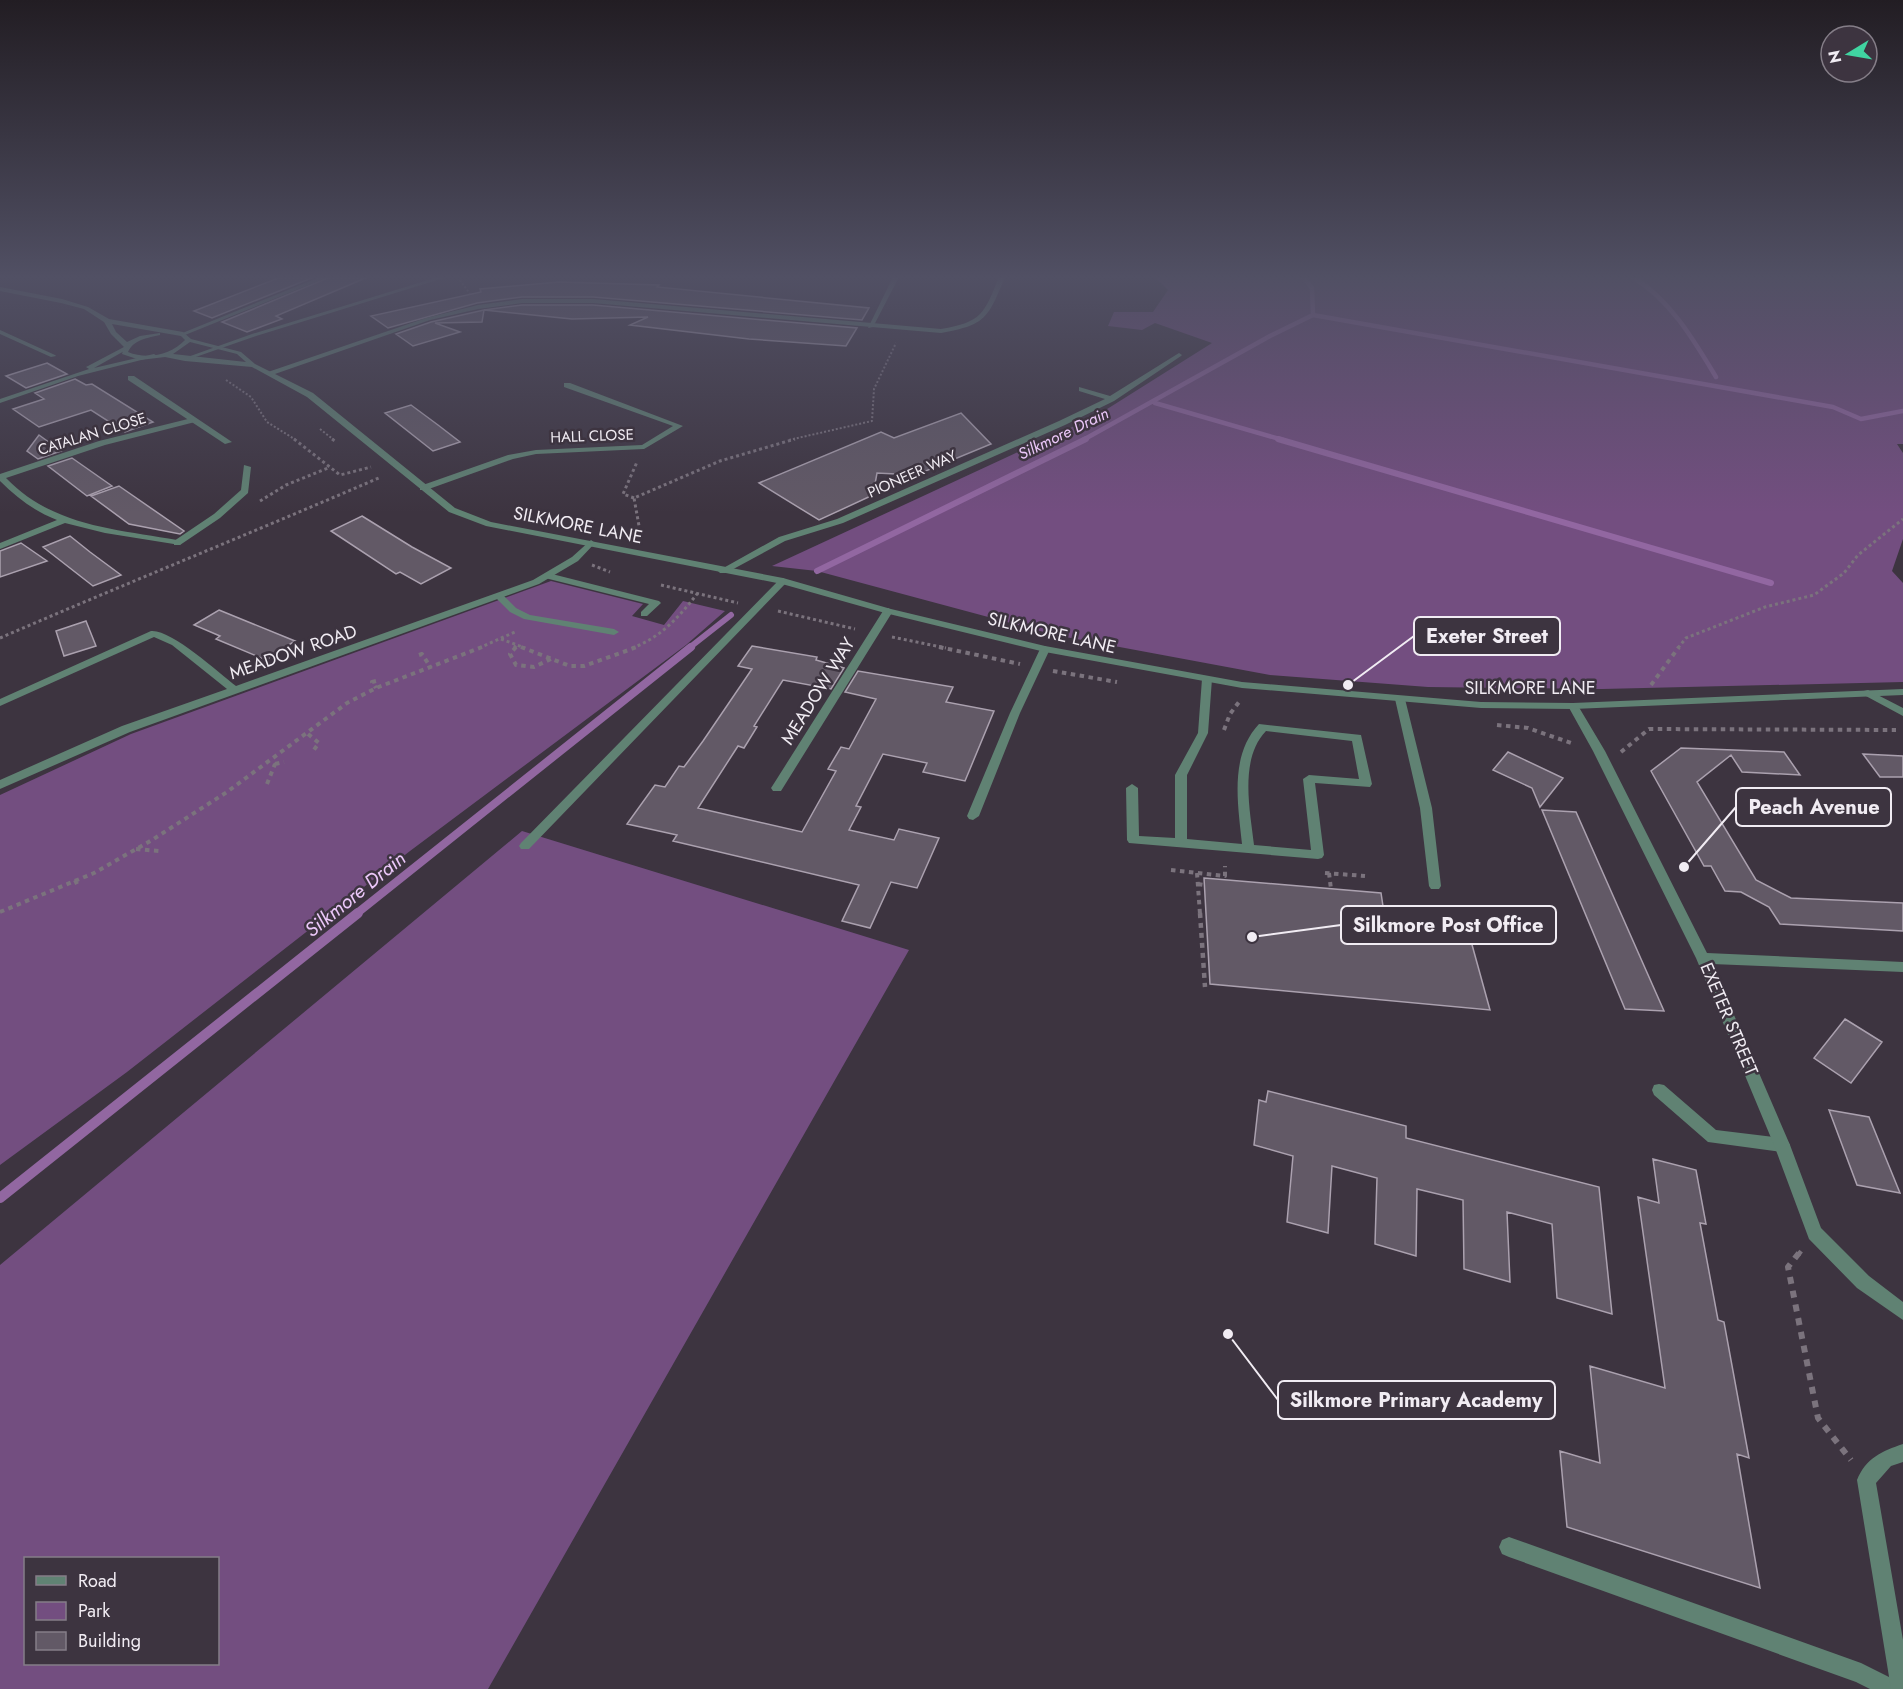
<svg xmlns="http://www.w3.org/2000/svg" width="1903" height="1689" viewBox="0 0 1903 1689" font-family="Jost,sans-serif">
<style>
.green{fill:#734e80;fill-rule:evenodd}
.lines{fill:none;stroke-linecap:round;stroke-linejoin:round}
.stream-far3{stroke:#9267a1;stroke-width:4.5}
.stream-far2{stroke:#9267a1;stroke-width:6}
.stream-far1{stroke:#9267a1;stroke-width:8}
.stream{stroke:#9267a1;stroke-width:10}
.building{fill:#625966;stroke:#aba1af;stroke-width:1.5}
.path-far4{stroke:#7b737d;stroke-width:2;stroke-dasharray:2 2;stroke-linecap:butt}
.path-far3{stroke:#7b737d;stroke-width:3;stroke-dasharray:3 3;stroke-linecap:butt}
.path-far2{stroke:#7b737d;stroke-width:4;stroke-dasharray:4.5 4.5;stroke-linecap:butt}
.path-far1{stroke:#7b737d;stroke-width:4.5;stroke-dasharray:5 5;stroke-linecap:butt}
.path{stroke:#7b737d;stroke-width:6;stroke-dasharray:7 7;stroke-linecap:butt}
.service{fill:#608273;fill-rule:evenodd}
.minor{fill:#608273;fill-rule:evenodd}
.tertiary{fill:#608273;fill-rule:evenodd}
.labels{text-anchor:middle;stroke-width:5;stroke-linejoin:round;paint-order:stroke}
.far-street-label{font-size:15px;fill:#f1ecf3;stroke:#3d3440}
.far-water-label{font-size:16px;font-style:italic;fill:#ecc8fa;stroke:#3d3440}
.street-label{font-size:18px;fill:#f1ecf3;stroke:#3d3440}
.water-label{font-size:20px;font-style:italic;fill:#ecc8fa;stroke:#3d3440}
.leader{fill:none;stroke:#f1ecf3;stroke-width:2}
.callout-dot{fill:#f1ecf3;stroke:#3d3440;stroke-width:2}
.callout{fill:#3d3440;stroke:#f1ecf3;stroke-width:2}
.callout-label{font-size:20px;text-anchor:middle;font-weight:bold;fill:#f1ecf3}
</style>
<rect width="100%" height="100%" fill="#3d3440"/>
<path class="green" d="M1155,277H1903V444H1897L1903,453V539L1892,571L1903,583V682L1602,689L1428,687L1270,675L1055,635L817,571L772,566L1096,416L1212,343L1155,323L1142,330L1108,326L1114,312H1153L1168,290Z
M551,581L643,604L632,616L664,625L683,601L725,611L686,645L410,851L127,1072L0,1165V795L131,734Z
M522,831L909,950L488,1689H0V1265ZM26,1558H218V1664H26Z"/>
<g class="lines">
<path class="stream-far3" d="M1633,277C1671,301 1693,339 1716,377
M1313,315L1833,407L1861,419L1903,411
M1155,403L1283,440
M1083,440L1270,336L1313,315L1312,288L1303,277"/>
<path class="stream-far2" d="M1278,439L1771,583
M817,571L1086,439
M689,648L731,615"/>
<path class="stream-far1" d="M356,914L691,647"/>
<path class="stream" d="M0,1198L358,913"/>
</g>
<path class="building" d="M281,277H314L212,318L194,311Z
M330,277H368L276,316L282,319L247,332L222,322Z
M559,282L659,285L657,287L869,308L862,320L593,297H522L477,303L388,328L371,316L481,292L480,289Z
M522,305H593L857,328L846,346L749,339L630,325L648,317L572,319L484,310Z
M484,310L482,322L435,323L460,332L413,346L396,334L431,322Z
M47,363L67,374L26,388L6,376Z
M75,379L86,385L92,384L153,422L125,432L91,410L39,427L13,409L44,399L35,393Z
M411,405L438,425L460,442L433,451L385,413Z
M961,413L991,444L916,475L877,473L873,495L819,520L759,483L881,432L894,438Z
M39,435L61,451L38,459L27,451Z
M72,458L112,486L87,496L48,466Z
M119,486L184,531L180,534L129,524L91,496Z
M362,516L412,547L451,568L421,584L400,572L396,574L331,531Z
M70,536L90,552L121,575L93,586L43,547Z
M21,543L47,561L0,577V551Z
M219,610L295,641L266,660L216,639L220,636L194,625Z
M86,621L96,646L64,656L56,631Z
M752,646L817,657L816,660L844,668L831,689L783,680L754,726L757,727L744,748L738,746L698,808L802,832L836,771L828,769L841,747L849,749L876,699L845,692L858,671L953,687L946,702L994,711L965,781L923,772L927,763L883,754L856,806L861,807L849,830L894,840L899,829L939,838L917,888L891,882L870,928L842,921L859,885L673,841L677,835L627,824L655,785L665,787L679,766L684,767L703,741L752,669L738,666Z
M1681,748L1784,752L1800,775L1742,772L1731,755L1697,782L1756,880L1791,898L1903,903V931L1780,924L1769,907L1741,892L1725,891L1711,866H1704L1651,771Z
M1508,752L1563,778L1540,807L1532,788L1493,770Z
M1863,754L1903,756V777H1880Z
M1542,810L1576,812L1664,1011L1625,1009Z
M1204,878L1381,893L1383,906L1463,912L1490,1010L1210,984Z
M1845,1019L1882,1042L1851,1083L1814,1058Z
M1268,1091L1406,1126V1138L1599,1187L1612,1314L1557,1298L1552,1224L1507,1212L1510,1282L1464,1269L1463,1200L1417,1189L1416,1256L1375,1244L1377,1178L1332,1166L1328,1233L1287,1222L1293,1156L1254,1145L1259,1100L1266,1102Z
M1829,1110L1869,1117L1900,1193L1857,1185Z
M1653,1159L1696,1170L1706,1224L1700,1223L1718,1320L1724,1322L1749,1458L1737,1454L1760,1588L1567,1527L1560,1451L1600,1463L1590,1366L1665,1388L1638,1197L1659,1203Z"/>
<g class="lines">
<path class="path-far4" d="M460,280L470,294
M226,380L251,397L267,422L296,440
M320,429L334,440
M789,440L872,421L874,389L896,343"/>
<path class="path-far3" d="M294,439L340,475L371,467
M332,439L335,441
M634,498L623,494L637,462
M260,501L286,485L328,468
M641,537L634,498L720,461L795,439
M592,565L610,572
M661,585L738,603
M778,611L855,629
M892,637L946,648
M0,638C127,583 254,532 381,477
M501,639L525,648
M479,648L517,631
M514,648L517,645
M632,648C660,638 679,617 697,594
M1678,648L1686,638L1765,607L1814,595L1844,573L1858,555L1903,519"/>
<path class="path-far2" d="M516,647L510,654L516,665L534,667L551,659
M521,647L570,666H584L637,647
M939,647L1020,664
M419,655L422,654L431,668
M1053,671L1117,682
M376,681L372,682L376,688
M1651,685L1679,647
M1497,725L1528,728L1571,743
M1224,730L1230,714L1239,702
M308,734L319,743L313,751
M1621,752L1649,729L1896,730
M275,764L284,762
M267,784L275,764L271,761
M136,849L159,851
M1171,870L1225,876V866
M1197,873L1200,914
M1325,873L1365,876
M1329,873L1331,889
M75,880L79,888
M1198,884L1204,885
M0,912L94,873L152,840L227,792L347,703L376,688L482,647"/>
<path class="path-far1" d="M1200,913L1205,987
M1798,1255L1802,1250"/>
<path class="path" d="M1799,1253L1788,1267L1818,1418L1851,1460"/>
<path class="service" d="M438,277H447L256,336L187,360L182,359L252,334Z
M893,277H899L873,327L868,328Z
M0,330L55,355L56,356L51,357L0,334Z
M128,376H134L232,442L225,444L128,380Z
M244,465L251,467L248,493L220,518L180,545H174V541L214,514L241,490Z
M548,573L659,601L661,603L647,616H641V612L649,604L545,578L543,576Z
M783,578L788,581L786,583L529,849H521L519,846L521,843L780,579Z
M499,593L502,594L516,608L530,615L614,629L619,632L614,635L524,619L510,612L494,596Z
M1045,646L1050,649L1020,713L979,816L973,820L969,819L967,816L1010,713L1040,649Z
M1207,676L1212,679L1208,733L1187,775V839L1242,844C1238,804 1229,756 1259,724L1361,735L1372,784L1370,787L1315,783L1324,855L1322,858L1318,859L1129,843L1127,840L1126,788L1132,784L1138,788L1139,836L1175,838V775L1198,733L1202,679ZM1266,731L1352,741L1359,779L1309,775L1303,779L1311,850L1254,845C1250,810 1239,759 1266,731Z
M1400,696L1405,699L1432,808L1441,886L1439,889H1431L1429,886L1420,808L1395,699Z
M1659,1084L1664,1085L1716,1130L1782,1138L1787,1140L1790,1145L1787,1150L1782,1152L1708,1142L1654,1095L1652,1090L1654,1085Z
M1509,1537L1861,1663L1899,1682L1902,1689H1870L1856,1682L1509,1557L1502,1554L1499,1547L1502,1540Z"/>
<path class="minor" d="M320,277H328L185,335L180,334Z
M999,277H1005C988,318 986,325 941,333L593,303H522L478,309L430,320L272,375L265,373L426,318L478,305L522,299H593L941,329C982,322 984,314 999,277Z
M124,347L127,349L126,350L94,368L154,354L157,356L78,376L0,403V399L89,369L86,367L88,366Z
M1179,353L1182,355L1181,356L1114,401L1065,425L843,523L785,541L726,573H720L718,571L779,537L837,519L1059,421L1105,399L1079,391V387L1110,396Z
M564,383H570L683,426L644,449L536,454L513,459L426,490H420V486L508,455L536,450L642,445L673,426L564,387Z
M192,418H195V422L105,445L6,478C52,526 115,529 177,540L181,543L180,545L105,533L65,523L0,549V543L57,520C34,511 17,498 0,481V474L99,441Z
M591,540L595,543L578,561L539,584L130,732L0,789V780L122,726L227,689L172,645L154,637L0,706V699L151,631C171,629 218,672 236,686L533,580L572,557Z
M888,608L893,611L781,791H773L771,788L773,785L883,611Z
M1868,690L1903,708V716L1864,695L1863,693L1864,691Z
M1573,703L1577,704L1605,751L1707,953L1903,962V972L1712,964L1790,1145L1821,1228L1869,1276L1903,1302V1320L1857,1288L1809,1239L1774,1145L1696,958L1593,751L1568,706Z
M1903,1444V1462L1891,1466L1876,1483L1903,1640V1689H1891L1857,1480C1866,1458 1882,1451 1903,1444Z"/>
<path class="tertiary" d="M0,287L62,299L88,307L109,319L183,332L191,339L241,352L255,364L313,393L455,508L491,522L783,578L891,609L1045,646L1242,682L1481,702L1573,703L1903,689V695L1573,709L1481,708L1242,688L1045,652L885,613L782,584L486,526L449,512L307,397L252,367L185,361L165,357L140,360L122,354L124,347L111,334L104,322L84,309L61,303L0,291ZM112,324L181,336L185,340C171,355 147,360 128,352C134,339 148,338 160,335V333L140,336L127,342L116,332ZM190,342L237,354L246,362L173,354Z"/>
</g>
<linearGradient id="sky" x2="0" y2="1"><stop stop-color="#221d23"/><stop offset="0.54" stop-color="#515064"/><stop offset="1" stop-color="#515064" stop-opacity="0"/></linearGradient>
<rect width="1903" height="513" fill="url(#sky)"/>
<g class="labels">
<g class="far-street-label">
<text transform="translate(92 434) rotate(-17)" y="5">CATALAN CLOSE</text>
<text transform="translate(592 436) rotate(-2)" y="5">HALL CLOSE</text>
<text transform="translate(912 474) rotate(-24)" y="5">PIONEER WAY</text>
</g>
<g class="far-water-label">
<text transform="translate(1063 433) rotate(-26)" y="6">Silkmore Drain</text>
</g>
<g class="street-label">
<text transform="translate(578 525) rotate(11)" y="6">SILKMORE LANE</text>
<text transform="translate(1052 633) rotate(13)" y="6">SILKMORE LANE</text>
<text transform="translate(293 652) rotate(-19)" y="6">MEADOW ROAD</text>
<text x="1530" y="694">SILKMORE LANE</text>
<text transform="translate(818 691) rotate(-58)" y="6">MEADOW WAY</text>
<text transform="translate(1729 1019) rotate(67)" y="6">EXETER STREET</text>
</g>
<g class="water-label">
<text transform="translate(355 894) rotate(-39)" y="7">Silkmore Drain</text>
</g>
</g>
<path class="leader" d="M1348 685L1414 636M1684 867L1736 807M1252 937L1341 925M1228 1334L1278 1400"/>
<g class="callout-dot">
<circle cx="1348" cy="685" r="6"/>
<circle cx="1684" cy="867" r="6"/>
<circle cx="1252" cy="937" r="6"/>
<circle cx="1228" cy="1334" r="6"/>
</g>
<g class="callout">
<rect x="1414" y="617" width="146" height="38" rx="6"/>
<rect x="1736" y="788" width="155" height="38" rx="6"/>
<rect x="1341" y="906" width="215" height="38" rx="6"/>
<rect x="1278" y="1381" width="277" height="38" rx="6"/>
</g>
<g class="callout-label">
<text x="1487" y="643">Exeter Street</text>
<text x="1814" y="814">Peach Avenue</text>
<text x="1448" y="932">Silkmore Post Office</text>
<text x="1416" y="1407">Silkmore Primary Academy</text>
</g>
<rect x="24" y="1557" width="195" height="108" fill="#3d3440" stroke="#857e88" stroke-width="1.5"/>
<rect x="36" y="1576" width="30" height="9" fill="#608273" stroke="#857e88" stroke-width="1.5"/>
<text x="78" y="1587" font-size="18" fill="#f1ecf3">Road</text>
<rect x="36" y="1602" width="30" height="18" fill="#734e80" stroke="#857e88" stroke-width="1.5"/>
<text x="78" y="1617" font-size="18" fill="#f1ecf3">Park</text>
<rect x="36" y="1632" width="30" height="18" fill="#625966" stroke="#857e88" stroke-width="1.5"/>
<text x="78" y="1647" font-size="18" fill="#f1ecf3">Building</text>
<g transform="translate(1849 54) rotate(259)"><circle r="28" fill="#3d3440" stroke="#857e88" stroke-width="1.5"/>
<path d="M0-4.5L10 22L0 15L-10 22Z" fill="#40d4a1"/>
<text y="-9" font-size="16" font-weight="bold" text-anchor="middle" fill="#f1ecf3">N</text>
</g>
</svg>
